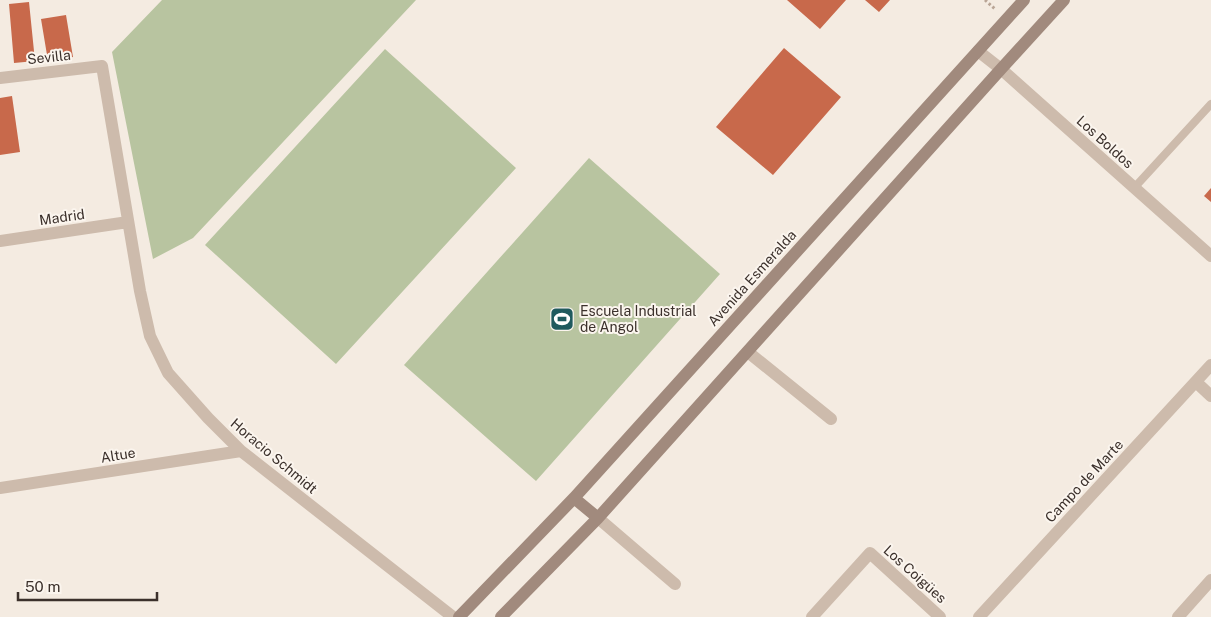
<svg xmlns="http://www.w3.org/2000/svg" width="1211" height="617" viewBox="0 0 1211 617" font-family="'Public Sans',sans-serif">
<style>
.green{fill:#b8c4a0}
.building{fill:#c8694b}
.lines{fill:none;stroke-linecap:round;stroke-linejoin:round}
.path{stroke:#b9a596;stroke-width:3;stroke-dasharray:2.5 2.5;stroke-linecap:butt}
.lane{stroke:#cdbbac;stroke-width:8}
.street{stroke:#cdbbac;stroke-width:12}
.secondary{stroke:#a18a7d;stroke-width:12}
.labels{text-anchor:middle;stroke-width:4;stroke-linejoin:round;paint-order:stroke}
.street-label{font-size:14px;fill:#3b302b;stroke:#fbf5ee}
.poi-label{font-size:14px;fill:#3b302b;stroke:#fbf5ee;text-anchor:start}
</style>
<rect width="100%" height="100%" fill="#f4ebe1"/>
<path class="green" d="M162,0H416L193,238L153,259L112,52Z
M385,49L516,168L336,364L205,245Z
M589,158L720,274L536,481L404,365Z"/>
<path class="building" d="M787,0H846L820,29Z
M865,0H890L879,12Z
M29,2L35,61L14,63L9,4Z
M66,15L73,57L48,61L41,19Z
M784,48L841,97L773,175L716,127Z
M12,96L20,152L0,155V98Z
M1211,188V202L1204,196Z"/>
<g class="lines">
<path class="path" d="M985,0L995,9"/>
<path class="lane" d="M1134,188L1211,104"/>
<path class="street" d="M978,51L1001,69L1211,256
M0,78L102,66L140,291L150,336L168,373L208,418L241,451L453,617
M0,241L128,222
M748,352L831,419
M1196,382L1211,396
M0,488L241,451
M598,518L675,584
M812,617L870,553L940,617
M979,617L1211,365
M1178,617L1211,580"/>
<path class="secondary" d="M574,498L598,518
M459,617L574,498L1024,0
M501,617L598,518L1001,69L1064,0"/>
</g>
<defs>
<g id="stadium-square" transform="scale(1.25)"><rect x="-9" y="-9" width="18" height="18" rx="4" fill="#1f5a5e" stroke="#fbf5ee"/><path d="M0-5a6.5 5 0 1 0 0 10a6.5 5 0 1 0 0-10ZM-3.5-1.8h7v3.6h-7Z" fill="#fff"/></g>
</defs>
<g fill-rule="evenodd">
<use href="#stadium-square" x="562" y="319"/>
</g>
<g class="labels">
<g class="street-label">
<text transform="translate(49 57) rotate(-6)" y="5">Sevilla</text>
<text transform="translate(1105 142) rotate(42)" y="5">Los Boldos</text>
<text transform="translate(62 217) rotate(-8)" y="5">Madrid</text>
<text transform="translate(752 278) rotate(-48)" y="5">Avenida Esmeralda</text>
<text transform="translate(118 455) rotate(-9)" y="5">Altue</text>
<text transform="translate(274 456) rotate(40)" y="5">Horacio Schmidt</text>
<text transform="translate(1084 481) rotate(-47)" y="5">Campo de Marte</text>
<text transform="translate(915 574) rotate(42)" y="5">Los Coigües</text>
</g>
<g class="poi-label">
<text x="580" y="316">Escuela Industrial<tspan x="580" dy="16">de Angol</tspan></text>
</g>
</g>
<path d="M18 592v8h139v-8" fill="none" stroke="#3b302b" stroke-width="2.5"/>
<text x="25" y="592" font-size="15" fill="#3b302b" stroke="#fbf5ee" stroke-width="4" paint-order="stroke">50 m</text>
</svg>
